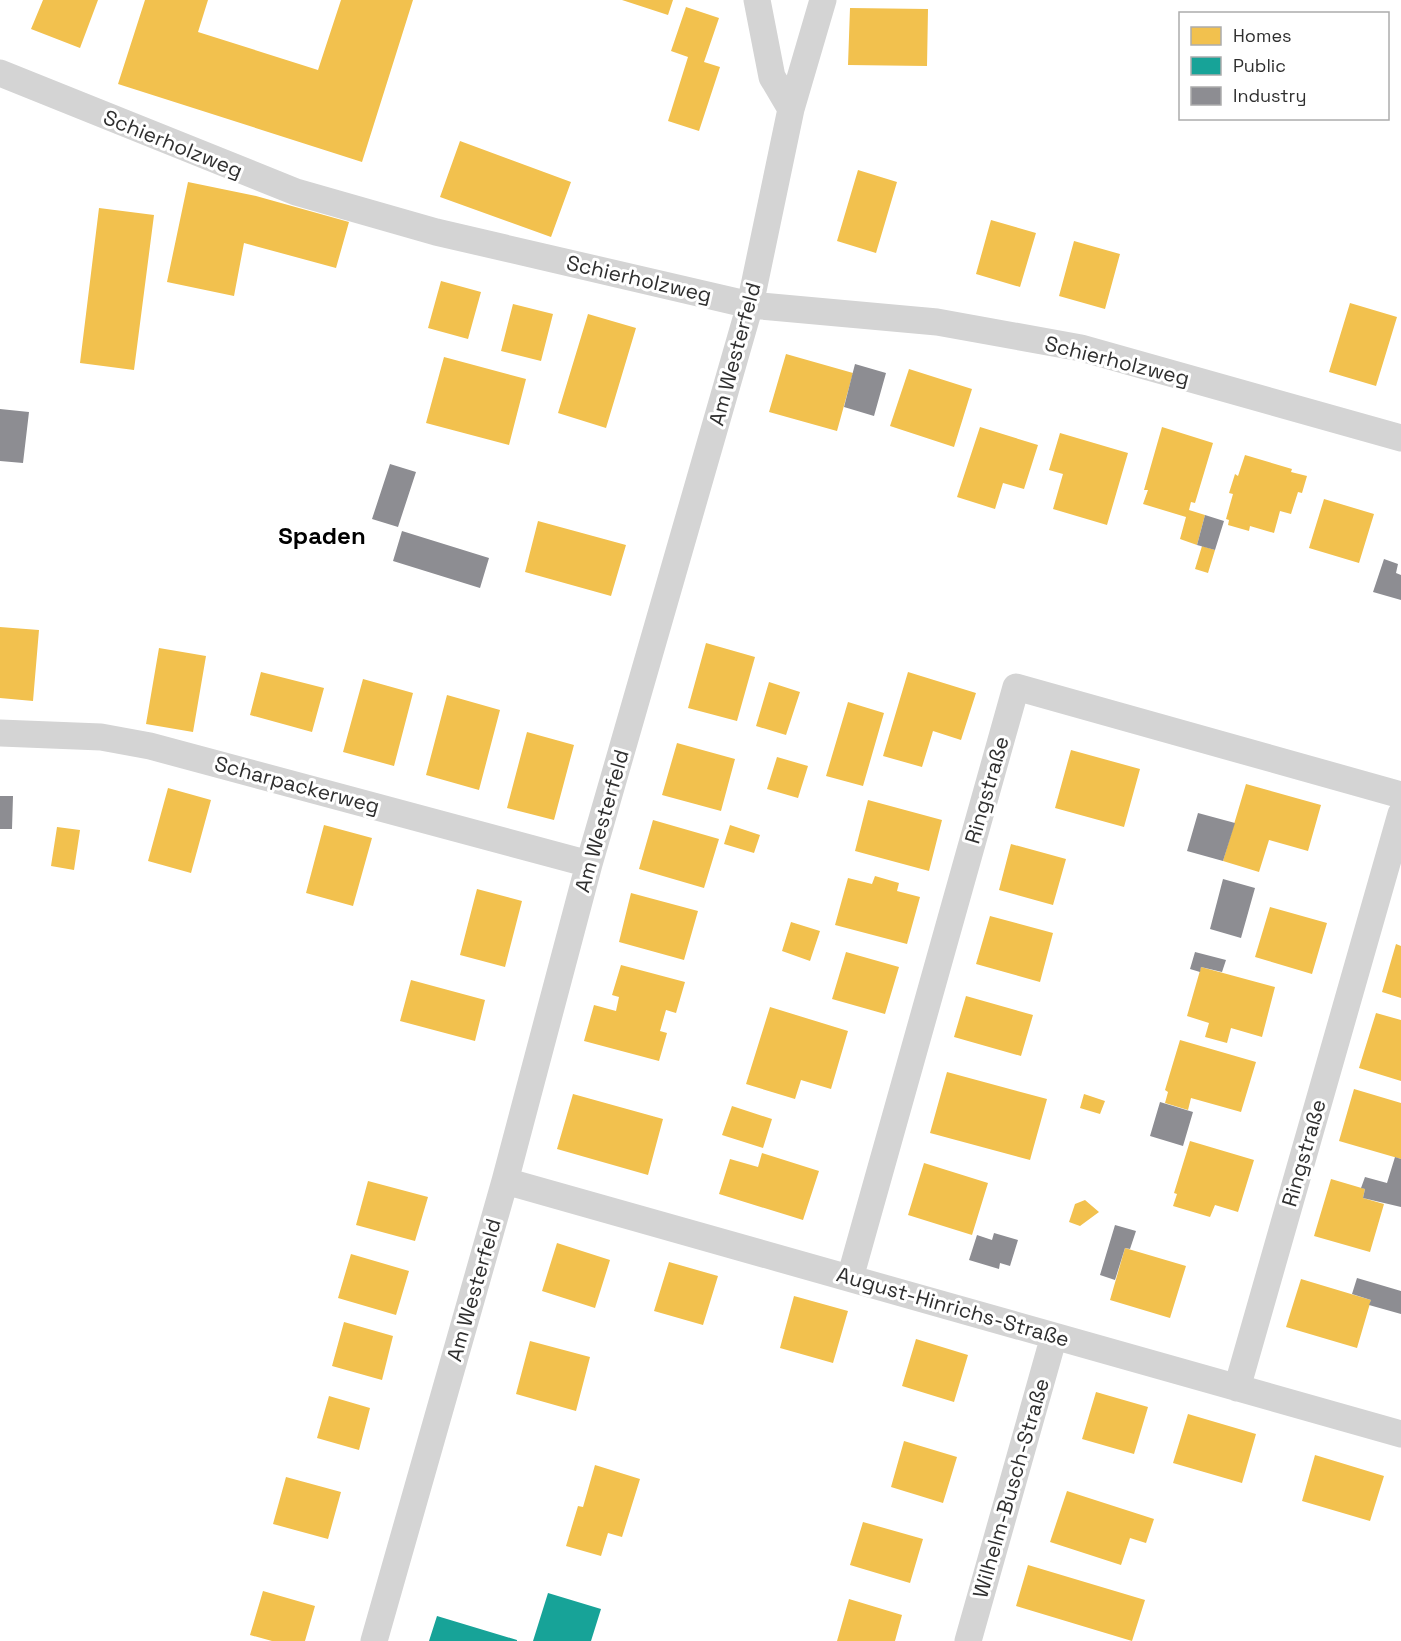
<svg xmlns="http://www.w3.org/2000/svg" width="1401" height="1641" viewBox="0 0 1401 1641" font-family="'Space Grotesk',sans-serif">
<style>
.homes{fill:#f2c14e}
.public{fill:#17a398}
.industry{fill:#8d8d92}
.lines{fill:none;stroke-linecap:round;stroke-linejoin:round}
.street{stroke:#d4d4d4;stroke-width:27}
.labels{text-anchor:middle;stroke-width:6;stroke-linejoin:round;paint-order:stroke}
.street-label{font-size:21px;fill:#2f2f2f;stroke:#fff}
.quarter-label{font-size:24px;font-weight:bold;fill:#000;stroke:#fff}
</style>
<rect width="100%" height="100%" fill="#fff"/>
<path class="homes" d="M43,0H98L80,48L31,29Z
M145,0H208L198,32L318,70L341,0H413L362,162L118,84Z
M622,0H673L668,15Z
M686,7L719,18L704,62L720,67L699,131L668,121L688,57L671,51Z
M850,8L928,9L927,66L848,65Z
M460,141L571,182L551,237L440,197Z
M858,170L897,182L876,253L837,241Z
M188,182L256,196L349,222L336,268L244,243L234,296L167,282Z
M99,208L154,215L134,370L80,363Z
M991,220L1036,233L1020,287L976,274Z
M1074,241L1120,254L1105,309L1059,296Z
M441,281L481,292L468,339L428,328Z
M1350,303L1397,317L1376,386L1329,372Z
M513,304L553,314L541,361L501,351Z
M588,314L636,328L606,428L558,413Z
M786,354L853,373L837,431L769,412Z
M444,357L526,379L509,445L426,423Z
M909,369L972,389L954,447L890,426Z
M980,427L1038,445L1024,489L1003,483L995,509L957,497Z
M1162,427L1213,443L1195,503L1191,502L1189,510L1205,515L1197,545L1180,539L1186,517L1143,504L1148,490H1144Z
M1060,433L1128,453L1107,525L1053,509L1063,474L1049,470Z
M1245,455L1292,469L1291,472L1307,476L1302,493L1298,492L1291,514L1280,511L1274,533L1250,526L1249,531L1228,525L1229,520L1226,519L1233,494L1229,493L1235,474L1238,476Z
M1324,499L1374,514L1359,563L1309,548Z
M538,521L626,545L611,596L525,572Z
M1202,546L1215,550L1208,573L1195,569Z
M0,627L39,630L33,701L0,698Z
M706,643L755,657L737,721L688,708Z
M159,648L206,656L193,732L146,724Z
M261,672L324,688L312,732L250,715Z
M908,672L976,693L961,740L933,731L922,767L883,756Z
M363,679L413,693L394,766L343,752Z
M769,682L800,692L786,735L756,726Z
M447,695L500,710L479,790L426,775Z
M848,702L884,713L863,786L826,776Z
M527,732L574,745L554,820L507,808Z
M677,743L735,759L721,811L662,795Z
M1071,750L1140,769L1124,827L1055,808Z
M777,757L808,766L798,798L767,789Z
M1246,784L1321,805L1308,851L1269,840L1259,872L1223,861Z
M168,788L211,800L191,873L148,861Z
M868,800L942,820L929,871L855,851Z
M653,820L719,839L704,888L639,869Z
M324,825L372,838L353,906L306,893Z
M730,825L760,835L754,853L724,844Z
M57,827L80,830L74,870L51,866Z
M1011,844L1066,859L1053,905L999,890Z
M875,876L899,883L897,891L920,897L907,944L835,925L848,878L872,884Z
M477,889L522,901L505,967L460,955Z
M631,893L698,911L684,960L619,942Z
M1270,907L1327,923L1312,974L1255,957Z
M990,916L1053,933L1040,982L976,964Z
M791,922L820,931L810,961L782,951Z
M1396,944L1401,946V998L1382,992Z
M846,952L899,967L885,1014L832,999Z
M621,965L685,982L676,1013L666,1010L660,1031L667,1033L659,1061L584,1041L594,1005L616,1011L619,997L612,995Z
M1201,967L1275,987L1262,1037L1231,1028L1227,1043L1205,1037L1209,1023L1187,1016Z
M411,980L485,1000L475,1041L400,1021Z
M966,996L1033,1015L1021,1056L954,1037Z
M770,1007L848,1031L831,1089L801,1080L795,1099L746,1084Z
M1376,1013L1401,1020V1081L1359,1068Z
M1180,1040L1256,1062L1241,1112L1191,1098L1188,1110L1165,1103L1168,1092L1165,1090Z
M947,1072L1047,1099L1030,1160L930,1133Z
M1354,1089L1401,1103V1159L1339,1141Z
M573,1094L663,1119L648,1175L557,1149Z
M1084,1094L1105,1101L1100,1114L1080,1108Z
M732,1106L772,1119L763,1148L722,1135Z
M1190,1141L1254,1160L1238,1212L1215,1205L1210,1217L1173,1206L1177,1194L1174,1193Z
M762,1153L819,1171L803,1220L719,1194L730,1159L758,1167Z
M924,1163L988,1183L972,1235L908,1215Z
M1331,1179L1365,1189L1363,1198L1384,1204L1370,1252L1314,1236Z
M368,1181L428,1197L415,1241L356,1225Z
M1085,1200L1099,1212L1080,1226L1069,1222L1075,1204Z
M557,1243L610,1260L595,1308L542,1291Z
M1125,1248L1186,1266L1170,1318L1110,1300Z
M351,1254L409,1271L396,1315L338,1298Z
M669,1262L718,1276L703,1325L654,1311Z
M1301,1279L1371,1300L1357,1348L1286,1327Z
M794,1296L848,1311L833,1363L780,1348Z
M344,1322L393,1336L382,1380L332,1366Z
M916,1339L968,1355L954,1402L902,1386Z
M530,1341L590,1357L576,1411L516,1394Z
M1096,1392L1148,1407L1134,1454L1082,1439Z
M329,1396L370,1408L359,1450L317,1438Z
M1188,1414L1256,1434L1242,1483L1173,1463Z
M904,1441L957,1457L943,1503L891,1487Z
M1315,1455L1384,1476L1370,1521L1302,1501Z
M595,1465L640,1479L622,1537L608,1533L601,1556L566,1546L578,1506L583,1507Z
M286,1477L341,1492L328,1539L273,1524Z
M1067,1491L1154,1519L1146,1543L1130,1538L1121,1565L1050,1542Z
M863,1522L923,1539L910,1583L850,1565Z
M1028,1565L1145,1600L1132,1641L1016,1606Z
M263,1591L315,1606L305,1641H272L250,1635Z
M849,1599L902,1615L895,1641H837Z"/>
<path class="public" d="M548,1593L601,1609L591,1641H533Z
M437,1616L517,1640V1641H429Z"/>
<path class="industry" d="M855,364L886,373L874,416L844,407Z
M0,409L29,412L23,463L0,461Z
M390,464L416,472L398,527L372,519Z
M1205,515L1224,521L1215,550L1197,545Z
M402,531L489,558L480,588L393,561Z
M1384,559L1398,564L1396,573L1401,575V600L1373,592Z
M0,796H13L12,829H0Z
M1198,813L1235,823L1223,861L1187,851Z
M1223,879L1255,888L1241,938L1210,929Z
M1195,952L1226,960L1222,972L1201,967L1200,972L1190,969Z
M1160,1102L1193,1112L1183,1146L1150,1136Z
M1395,1157L1401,1159V1207L1363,1198L1365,1189L1361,1188L1365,1177L1387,1183Z
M1115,1225L1136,1231L1130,1249L1125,1248L1115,1280L1100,1275Z
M994,1233L1018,1240L1010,1266L1000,1263L999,1269L969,1260L977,1235L992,1240Z
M1357,1278L1401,1291V1314L1369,1305L1371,1300L1352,1294Z"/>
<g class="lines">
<path class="street" d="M757,0L772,77L791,109
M0,73L296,192L436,232L750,305L937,322L1081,348L1401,438
M0,733L101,737L150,746L589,864
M505,1181L1401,1434
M850,1278L1016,687L1401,795
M1237,1388L1401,814
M374,1641L505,1181L589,864L750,305L791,109L823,0
M968,1641L1054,1336"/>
</g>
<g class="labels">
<g class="street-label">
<text transform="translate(173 144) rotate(22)" y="7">Schierholzweg</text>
<text transform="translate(639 279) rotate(13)" y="7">Schierholzweg</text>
<text transform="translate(735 354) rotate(-75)" y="7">Am Westerfeld</text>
<text transform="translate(1117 361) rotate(14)" y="7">Schierholzweg</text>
<text transform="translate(297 785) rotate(15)" y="7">Scharpackerweg</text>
<text transform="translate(987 790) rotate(-74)" y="7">Ringstraße</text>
<text transform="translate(602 821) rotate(-74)" y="7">Am Westerfeld</text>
<text transform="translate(1304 1153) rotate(-74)" y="7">Ringstraße</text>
<text transform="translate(474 1290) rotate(-74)" y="7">Am Westerfeld</text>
<text transform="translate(953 1307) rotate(16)" y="7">August-Hinrichs-Straße</text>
<text transform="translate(1011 1488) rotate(-74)" y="7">Wilhelm-Busch-Straße</text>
</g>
<g class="quarter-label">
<text x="322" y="544">Spaden</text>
</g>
</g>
<rect x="1179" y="12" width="210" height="108" fill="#ffffff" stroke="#acacac" stroke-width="1.5"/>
<rect x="1191" y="27" width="30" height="18" fill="#f2c14e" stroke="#acacac" stroke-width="1.5"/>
<text x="1233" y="42" font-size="18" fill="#2f2f2f">Homes</text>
<rect x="1191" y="57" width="30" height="18" fill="#17a398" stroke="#acacac" stroke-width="1.5"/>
<text x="1233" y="72" font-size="18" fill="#2f2f2f">Public</text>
<rect x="1191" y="87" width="30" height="18" fill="#8d8d92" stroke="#acacac" stroke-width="1.5"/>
<text x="1233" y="102" font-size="18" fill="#2f2f2f">Industry</text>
</svg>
